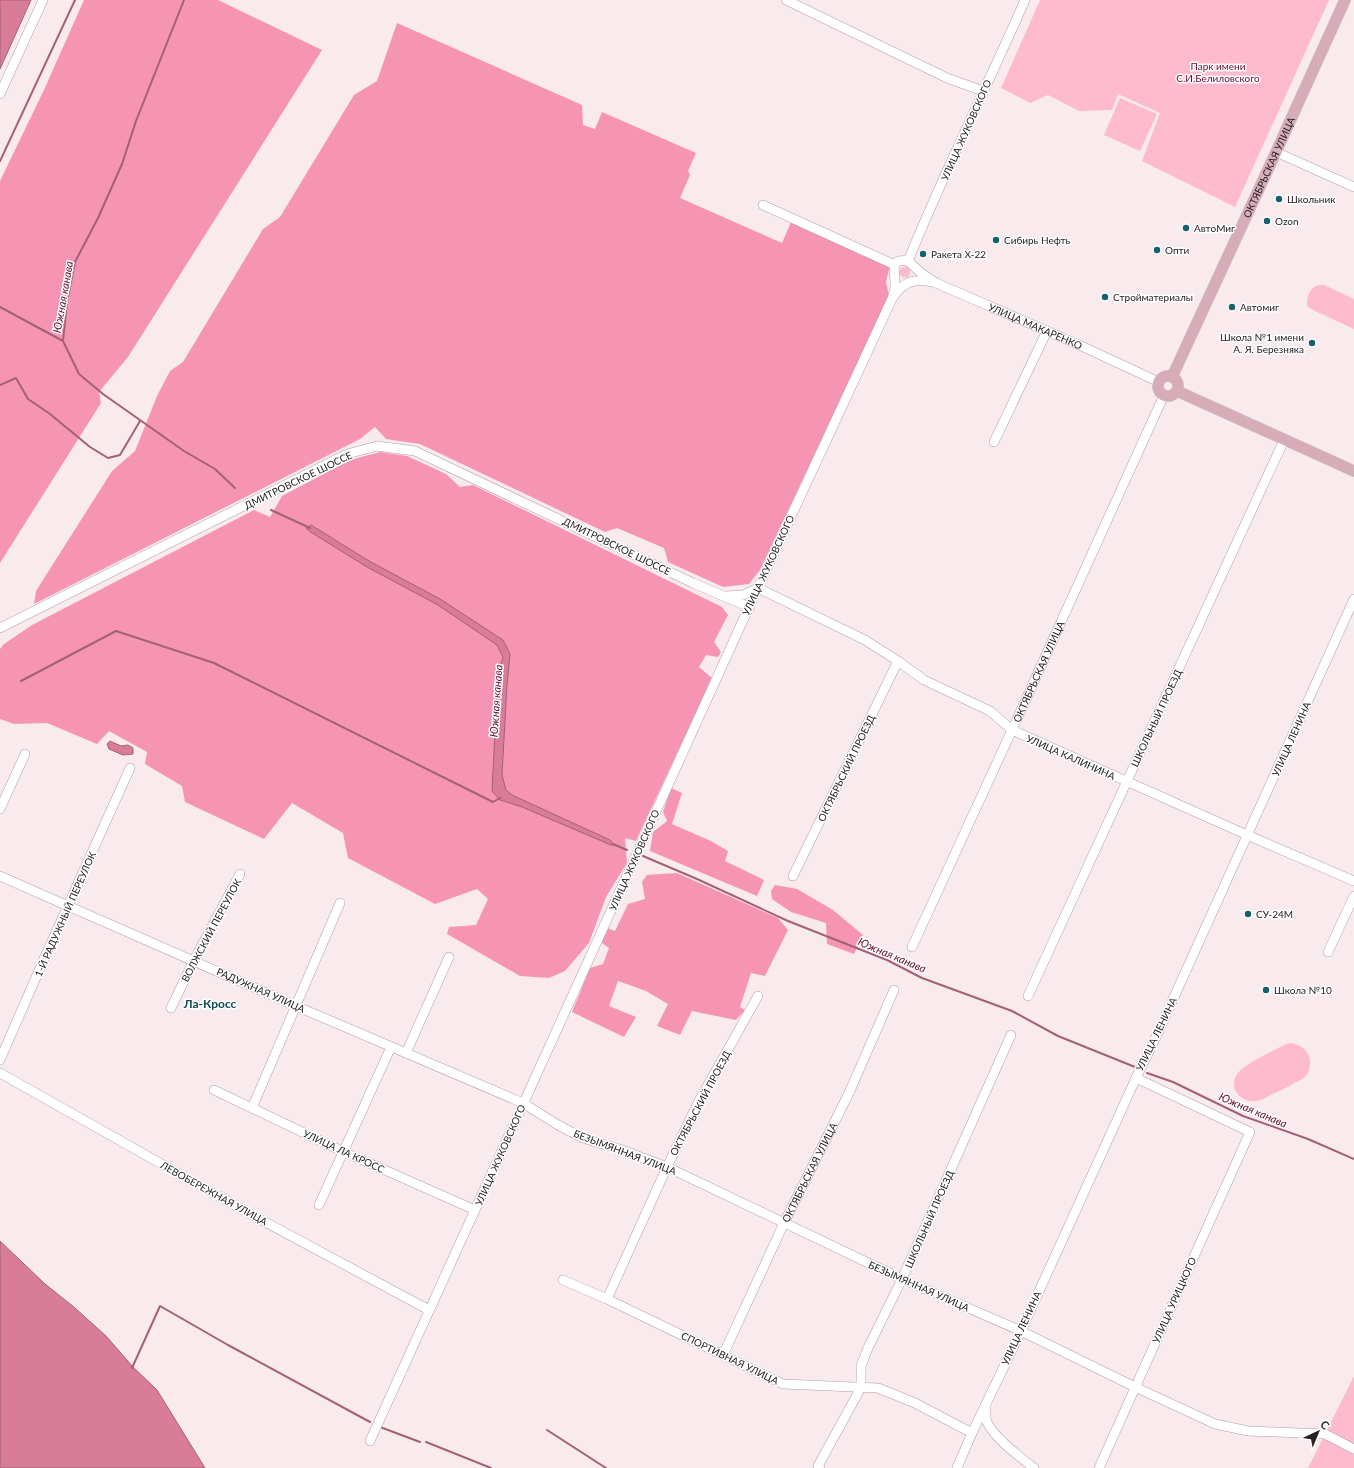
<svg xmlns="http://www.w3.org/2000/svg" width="1354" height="1468" viewBox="0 0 1354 1468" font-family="Lato,sans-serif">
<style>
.green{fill:#febbcd}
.forest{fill:#f595b3}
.water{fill:#d97c99;stroke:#a36175}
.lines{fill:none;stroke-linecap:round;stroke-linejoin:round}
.stream{stroke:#a36175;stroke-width:2}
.minor-casing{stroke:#ae9fa3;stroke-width:10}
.major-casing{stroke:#cfcece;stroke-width:12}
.minor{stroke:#fff;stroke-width:9}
.major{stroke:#d6acb8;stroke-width:11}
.poi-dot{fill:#15616d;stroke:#fff;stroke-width:1.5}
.labels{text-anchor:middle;stroke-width:3;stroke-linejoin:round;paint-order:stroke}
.park-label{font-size:10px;fill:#630e33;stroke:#fff}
.street-label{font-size:10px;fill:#262122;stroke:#fff}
.poi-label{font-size:10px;fill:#262122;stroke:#fff;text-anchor:start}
.water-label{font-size:11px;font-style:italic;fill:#630e33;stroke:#fff}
.quarter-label{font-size:12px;font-weight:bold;fill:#104c55;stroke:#fff}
</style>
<rect width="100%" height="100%" fill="#f9eaee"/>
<path class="green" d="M1040,0H1329L1235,207L1142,161L1160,113L1118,94L1112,110L1079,111L1048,95L1030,103L1001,88Z
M1120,98L1157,114L1140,151L1104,135Z
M899.5 272a5.5 5.5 0 1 1 11 0a5.5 5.5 0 1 1-11 0Z
M1318,285H1324L1354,299V329L1313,310L1307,306C1307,297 1309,288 1318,285Z
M1291,1043C1299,1045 1304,1047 1308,1054C1312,1061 1310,1072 1305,1077C1299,1082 1275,1093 1267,1097C1261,1100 1256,1102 1250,1101C1238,1099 1230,1087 1236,1076C1242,1064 1272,1052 1284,1045Z
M1354,1376V1468H1308Z"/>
<path class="forest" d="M84,0H218L322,50L128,357L99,392L101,403L0,563V181L43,92Z
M397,23L582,105L583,125L595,129L602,112L696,153L688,171L690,175L680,198L782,243L791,222L890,265L886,282L889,296L760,570L749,584L723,587L668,562L664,548L617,528L605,532L420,444L386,439L375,427L360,439L34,604L36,591L112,471L135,451L157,396L170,371L183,362L263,229L280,217L354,95L377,81Z
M380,452L407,456L446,474L460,487L473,485L722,607L728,615L714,642L721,652L718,657L706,655L699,667L712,678L636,841L625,838L627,863L606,897L589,943L565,971L549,978L520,976L447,934L449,927L476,925L488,899L477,889L435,904L348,858L343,833L292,803L264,839L185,802L182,786L145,764L147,752L109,731L97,744L47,723L14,724L0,719V649L4,644L32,625L254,510L270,517L282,496L350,460Z
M671,788L682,793L672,824L711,841L728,851L725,861L764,880L757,896L650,851L653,832L667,821L663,812Z
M677,873L778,918L788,930L765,976L751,973L740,1007L745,1010L736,1020L692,1011L680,1035L657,1026L668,1004L646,991L618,981L609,1006L636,1017L624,1037L572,1012L590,968L603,964L609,948L598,940L605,927L615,931L628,904L645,899L642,882L647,875Z
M775,885L797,889L833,910L863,935L854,954L827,944L826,923L791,912L772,899L771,891Z"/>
<path class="water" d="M0,0H31L0,69Z
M311,525L369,561L440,599L503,640L510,654L507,685L502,775L506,790L512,795L610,840L614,845H611L522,807L500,800L492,791L498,674L503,657L497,645L438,605L367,567L309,531L306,528Z
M110,741L121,746L128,745L133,748V754L123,755L109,749L107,744Z
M0,1241L45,1284L75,1308L106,1336L133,1367L157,1390L205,1468H0Z"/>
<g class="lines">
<path class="stream" d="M184,0L136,121L122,164L98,218L75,262L67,302L63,341L79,374L103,394L184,451L215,469L235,488
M0,161L75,0
M0,307L63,341
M0,385L16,378L28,399L50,414L90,447L108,458L120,455L140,421
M271,510L310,528
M21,681L116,631L214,663L493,802L500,798
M613,844L627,850
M643,856L697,879L788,921L887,960L922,978L1012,1011L1058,1036L1135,1067
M1147,1073L1173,1082L1243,1116L1308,1139L1354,1159
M132,1368L160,1306L228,1345L370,1422
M380,1427L420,1442
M547,1430L606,1468
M426,1442L491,1468"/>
<g class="minor-casing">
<g id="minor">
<path d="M786,0L947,78L983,91"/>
<path d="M0,94L43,0"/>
<path d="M1276,152L1354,187"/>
<path d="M763,205L895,265"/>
<path d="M908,261C944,172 987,87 1025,0"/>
<path d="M894,296C905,280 915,279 933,282"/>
<path d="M994,442L1047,331"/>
<path d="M758,588L865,640L898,661L924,680L990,711L1012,730L1247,835L1354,881"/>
<path d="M726,596L743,595L758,588"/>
<path d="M0,628L347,454L377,446L415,451L693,583L749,607"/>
<path d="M0,809L25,754"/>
<path d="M0,876L296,1006L523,1103L558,1125L583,1138L622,1150L667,1167L902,1279L1021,1331L1135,1387L1215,1424L1248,1431L1325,1434L1354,1449"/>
<path d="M793,876L898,661"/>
<path id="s1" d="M912,947L1012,730L1164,395"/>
<path d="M1328,952L1354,896"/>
<path d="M1028,996L1284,440"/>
<path d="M171,1008L194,960L240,874"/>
<path d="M406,1053L449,957"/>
<path d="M0,1060L44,959L130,768"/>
<path d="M0,1073L254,1216L429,1310"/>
<path d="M214,1090L344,1152L475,1210"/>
<path d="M252,1108L340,903"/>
<path d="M319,1205L391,1047"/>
<path d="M563,1280L607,1299L783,1384L878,1388L915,1403L972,1433"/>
<path d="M607,1299L667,1167L699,1101L758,996"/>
<path id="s2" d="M723,1355L784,1223L849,1093L894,990"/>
<path d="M986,1406C986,1410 986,1415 986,1419C990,1435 1021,1458 1034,1468"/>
<path id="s3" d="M370,1441L749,607L891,301C893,296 895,290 895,285C896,275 888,257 908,261L921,273L936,283L1077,344L1159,382"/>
<path d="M820,1468L818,1466L857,1395L861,1386V1366L868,1348L902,1279L1011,1035"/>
<path d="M957,1468L972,1433L1021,1331L1136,1078L1156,1037L1354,599"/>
<path d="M1099,1468L1250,1132L1136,1078"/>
</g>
</g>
<g class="major-casing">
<g id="major">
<circle cx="1168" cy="386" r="10"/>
<path id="s4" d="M1172,377L1276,152L1345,0"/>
<path d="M1177,391L1354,471"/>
</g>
</g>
<use href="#minor" class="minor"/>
<use href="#major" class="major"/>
</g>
<g class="poi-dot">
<circle cx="1279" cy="199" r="4"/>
<circle cx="1267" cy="221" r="4"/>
<circle cx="1186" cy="228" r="4"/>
<circle cx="996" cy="240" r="4"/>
<circle cx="1157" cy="250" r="4"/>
<circle cx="923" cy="254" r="4"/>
<circle cx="1105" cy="297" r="4"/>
<circle cx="1232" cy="307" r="4"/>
<circle cx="1312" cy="343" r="4"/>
<circle cx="1248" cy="914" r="4"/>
<circle cx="1266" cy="990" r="4"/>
</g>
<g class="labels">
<g class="park-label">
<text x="1218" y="70">Парк имени<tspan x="1218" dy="12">С.И.Белиловского</tspan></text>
</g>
<g class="street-label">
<text transform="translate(966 130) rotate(-66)" y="4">УЛИЦА ЖУКОВСКОГО</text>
<text dy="4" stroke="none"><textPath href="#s4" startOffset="231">ОКТЯБРЬСКАЯ УЛИЦА</textPath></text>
<text dy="4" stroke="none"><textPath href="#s3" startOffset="1449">УЛИЦА МАКАРЕНКО</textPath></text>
<text transform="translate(298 480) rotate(-26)" y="4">ДМИТРОВСКОЕ ШОССЕ</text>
<text transform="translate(617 546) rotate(26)" y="4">ДМИТРОВСКОЕ ШОССЕ</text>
<text transform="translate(768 565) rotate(-65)" y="4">УЛИЦА ЖУКОВСКОГО</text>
<text dy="4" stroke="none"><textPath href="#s1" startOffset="303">ОКТЯБРЬСКАЯ УЛИЦА</textPath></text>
<text transform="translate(1156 718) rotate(-65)" y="4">ШКОЛЬНЫЙ ПРОЕЗД</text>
<text transform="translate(1291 739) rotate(-66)" y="4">УЛИЦА ЛЕНИНА</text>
<text transform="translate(1071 757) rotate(24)" y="4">УЛИЦА КАЛИНИНА</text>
<text transform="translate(846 768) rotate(-64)" y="4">ОКТЯБРЬСКИЙ ПРОЕЗД</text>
<text transform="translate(634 860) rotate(-66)" y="4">УЛИЦА ЖУКОВСКОГО</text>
<text transform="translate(65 914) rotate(-66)" y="4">1-Й РАДУЖНЫЙ ПЕРЕУЛОК</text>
<text transform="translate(211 930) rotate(-62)" y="4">ВОЛЖСКИЙ ПЕРЕУЛОК</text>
<text transform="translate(261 990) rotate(24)" y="4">РАДУЖНАЯ УЛИЦА</text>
<text transform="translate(1156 1034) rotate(-64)" y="4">УЛИЦА ЛЕНИНА</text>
<text transform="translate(700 1103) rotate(-62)" y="4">ОКТЯБРЬСКИЙ ПРОЕЗД</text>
<text transform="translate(344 1151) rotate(25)" y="4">УЛИЦА ЛА КРОСС</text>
<text transform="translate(625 1152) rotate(21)" y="4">БЕЗЫМЯННАЯ УЛИЦА</text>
<text transform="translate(500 1155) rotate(-66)" y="4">УЛИЦА ЖУКОВСКОГО</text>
<text dy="4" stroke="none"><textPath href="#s2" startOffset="202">ОКТЯБРЬСКАЯ УЛИЦА</textPath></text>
<text transform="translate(214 1193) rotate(29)" y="4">ЛЕВОБЕРЕЖНАЯ УЛИЦА</text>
<text transform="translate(929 1219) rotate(-66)" y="4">ШКОЛЬНЫЙ ПРОЕЗД</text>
<text transform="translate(919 1286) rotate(24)" y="4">БЕЗЫМЯННАЯ УЛИЦА</text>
<text transform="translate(1174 1300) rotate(-66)" y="4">УЛИЦА УРИЦКОГО</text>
<text transform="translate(1021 1328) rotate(-65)" y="4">УЛИЦА ЛЕНИНА</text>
<text transform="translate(730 1358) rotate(26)" y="4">СПОРТИВНАЯ УЛИЦА</text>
</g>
<g class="poi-label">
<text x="1287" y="203">Школьник</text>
<text x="1275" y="225">Ozon</text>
<text x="1194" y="232">АвтоМиг</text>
<text x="1004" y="244">Сибирь Нефть</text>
<text x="1165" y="254">Опти</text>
<text x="931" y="258">Ракета Х-22</text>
<text x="1113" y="301">Стройматериалы</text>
<text x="1240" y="311">Автомиг</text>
<text x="1304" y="341" text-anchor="end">Школа №1 имени<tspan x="1304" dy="12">А. Я. Березняка</tspan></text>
<text x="1256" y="918">СУ-24М</text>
<text x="1274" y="994">Школа №10</text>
</g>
<g class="water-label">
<text transform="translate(63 297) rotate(-80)" y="4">Южная канава</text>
<text transform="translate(496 701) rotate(-86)" y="4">Южная канава</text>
<text transform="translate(892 955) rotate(23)" y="4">Южная канава</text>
<text transform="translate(1253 1110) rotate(23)" y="4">Южная канава</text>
</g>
<g class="quarter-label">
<text x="210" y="1008">Ла-Кросс</text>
</g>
</g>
<g transform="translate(1318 1432) rotate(44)" stroke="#ffffff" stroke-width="3" paint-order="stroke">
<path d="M0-3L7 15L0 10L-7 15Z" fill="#262122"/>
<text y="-6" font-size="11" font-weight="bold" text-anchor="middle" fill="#262122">С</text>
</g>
</svg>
